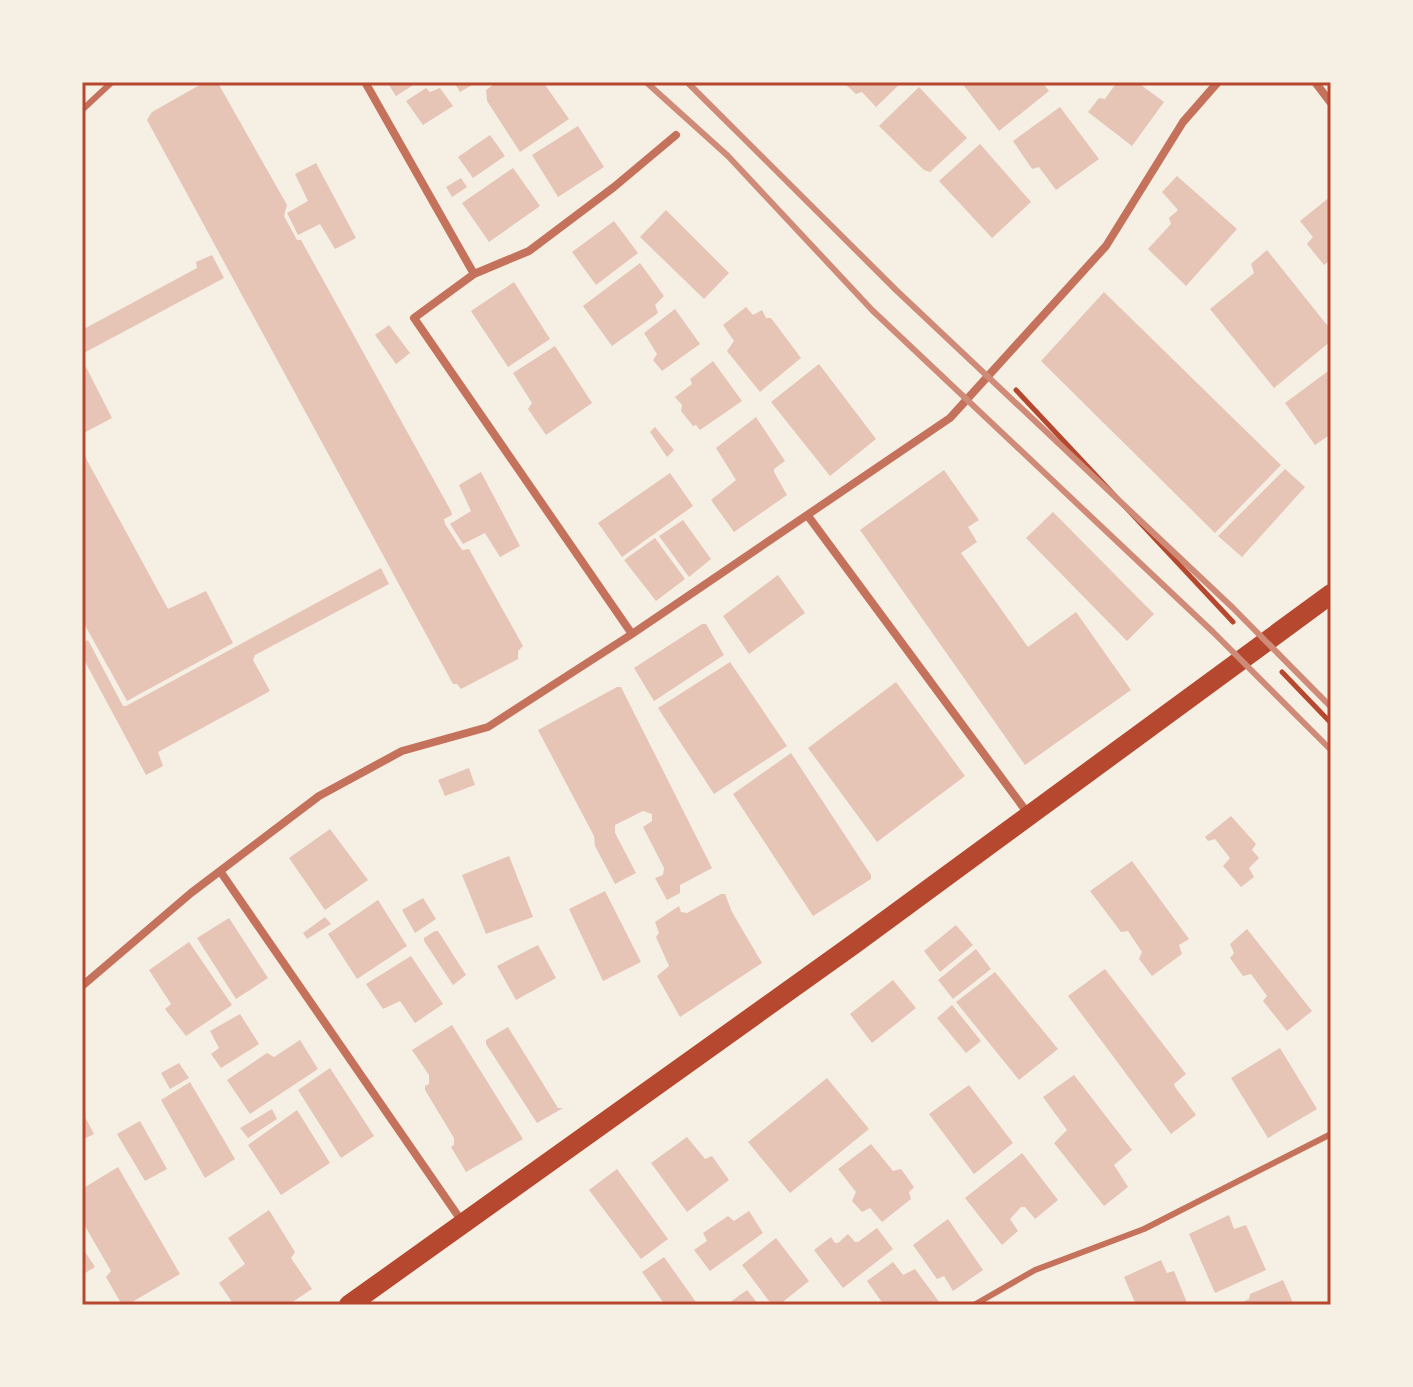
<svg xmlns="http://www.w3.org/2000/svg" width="1413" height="1387" viewBox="0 0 1413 1387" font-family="Signika,sans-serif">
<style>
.building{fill:#e6c5b7}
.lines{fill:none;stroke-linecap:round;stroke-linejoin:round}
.path{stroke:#b5482f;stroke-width:5}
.service{stroke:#c5725c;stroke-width:6}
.minor{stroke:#c5725c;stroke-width:8}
.primary{stroke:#b5482f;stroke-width:20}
.rail{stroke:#cf8b77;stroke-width:6}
.neatline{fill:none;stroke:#b5482f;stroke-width:3}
</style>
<rect width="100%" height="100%" fill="#f6efe4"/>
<path class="building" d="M205,82L218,83L287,205L284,216L297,240H301L451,511L452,515L444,519L445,524L462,550L469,549L523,646L518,651V659L461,689L457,684H453L147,120L152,112Z
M387,82H418L396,96Z
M454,82H477L460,92Z
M497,82H543L569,119L520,152L487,101L486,90Z
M843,82H902L876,107L862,92L856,94Z
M961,82H1042L1049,91L999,131Z
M1117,82H1137L1164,102L1132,146L1088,112L1099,98L1105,99Z
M919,87L967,138L930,172L924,170L879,126Z
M426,88L430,92L440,88L453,106L423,125L406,101Z
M1060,107L1099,159L1056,190L1039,167L1032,169L1013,141Z
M578,126L604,167L558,197L532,155Z
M490,135L505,156L473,178L458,157Z
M980,144L1031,202L992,238L939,181Z
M316,163L356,238L335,249L320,224L298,235L287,213L308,201L295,174Z
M513,168L540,206L489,242L462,203Z
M1177,176L1237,229L1186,286L1148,249L1171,224L1169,218L1178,210L1162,192Z
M461,178L467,187L452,197L446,187Z
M1331,196V260L1324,265L1307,244L1313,237L1300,221Z
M666,210L729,273L704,299L640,237Z
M614,221L638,253L596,285L572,252Z
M1267,250L1331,330V341L1274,388L1210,309L1254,273L1251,264Z
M212,255L224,278L82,354V330L197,268L196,262Z
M640,263L664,296L655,305L658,313L612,346L583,306Z
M514,282L550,339L508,367L471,311Z
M1104,292L1281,465L1215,533L1041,361Z
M746,307L753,315L762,310L766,318H771L801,358L760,392L727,351L734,341L723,325Z
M675,309L700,344L662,371L653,360L657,354L644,333Z
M389,325L410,353L396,364L375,335Z
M555,346L592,403L546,435L528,409L532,403L513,373Z
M713,361L742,401L700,430L696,425L693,426L681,411L682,405L675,397L692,384L690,379Z
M819,364L876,439L830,476L771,402Z
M86,367L112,418L82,434V369Z
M1331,369V434L1315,445L1285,403Z
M756,417L785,461L774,469V472L787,495L734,532L711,500L736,480L716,448Z
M655,427L674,450L667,457L650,432Z
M82,451L168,609L206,591L233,643L127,701L82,620Z
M1285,469L1305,487L1242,557L1218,536Z
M944,470L979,520L968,527L977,542L961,553L1028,647L1076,612L1131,690L1025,765L860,530Z
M481,472L520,546L500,557L485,533L463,544L450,524L471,511L459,485Z
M670,473L693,506L622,557L598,523Z
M1053,512L1154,614L1127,641L1026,538Z
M683,520L711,559L689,577L659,536Z
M655,538L685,579L656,601L624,560Z
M381,568L389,584L255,655L253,660L270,691L158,752L163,766L146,775L82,656V643L88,640L123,706H126Z
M778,575L805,613L749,654L723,616Z
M702,624H706L724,655L654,701L634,668Z
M730,662L787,746L714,794L658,708Z
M896,682L965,776L877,842L808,748Z
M617,687H621L712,868L680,885V893L667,900L655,878L663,875L664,868L643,827L652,821V814L643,811L615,825V833L636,873L615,884L595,846L594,836L538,730Z
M791,753L871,875V879L813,916L733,794Z
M469,768L475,785L445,796L438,780Z
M1231,816L1256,844L1252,850L1259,858L1249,868L1254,877L1241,887L1223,866L1230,858L1215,839L1208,841L1205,837Z
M330,829L368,880L325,910L289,858Z
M509,856L533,917L486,934L462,875Z
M1132,861L1189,939L1179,945L1182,954L1152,976L1139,959L1142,952L1128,931L1121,932L1090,891Z
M605,891L641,962L603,981L569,909Z
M721,894H725L732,912L762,963L680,1017L657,976L669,966L656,937L659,933L655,922L679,906L681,912L687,913Z
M423,898L436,919L415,933L402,910Z
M378,900L407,946L357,979L328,934Z
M325,917L331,924L307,939L303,933Z
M229,918L268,978L236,999L197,938Z
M956,925L973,945L940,972L924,951Z
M1247,929L1312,1011L1287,1031L1263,1001L1267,996L1251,974L1243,976L1230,958L1234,953L1230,944Z
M435,931H438L466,975L453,985L424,941V938Z
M189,942L232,1005L186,1036L165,1009L171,1004L149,970Z
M538,945L556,978L516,1000L497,966Z
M976,949L991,969L953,999L938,980Z
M411,956L443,1004L415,1023L400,1001L383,1009L366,984Z
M1105,969L1186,1074L1174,1084L1175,1087L1196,1115L1171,1134L1068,996Z
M995,972L1058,1049L1019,1080L956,1002Z
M893,980L916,1008L872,1043L850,1014Z
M952,1005L981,1041L966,1053L937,1018Z
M240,1014L259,1044L221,1068L211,1054L219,1048L210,1031Z
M452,1025L523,1139L466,1172L451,1147L454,1145V1138L425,1090V1086L429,1084V1075L412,1050Z
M508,1027L558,1108H563L537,1123L486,1044V1040Z
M300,1040L318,1069L250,1114L227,1080L267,1053L274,1057Z
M1280,1048L1317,1109L1268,1138L1231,1078Z
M179,1063L189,1078L170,1089L161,1073Z
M330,1068L374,1136L341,1158L298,1090Z
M1074,1075L1132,1150L1114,1165L1128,1187L1104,1206L1054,1143L1067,1130L1043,1097Z
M827,1078L869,1129L790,1193L748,1142Z
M190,1082L235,1159L205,1178L161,1100Z
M969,1085L1013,1143L974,1174L929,1114Z
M272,1109L277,1119L248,1138L240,1128Z
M297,1110L330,1163L281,1195L248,1145Z
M82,1111L94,1134L82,1140Z
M140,1121L167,1169L145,1181L117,1134Z
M687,1137L705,1159L712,1156L729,1180L687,1212L651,1163Z
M871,1144L893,1171L901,1169L914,1187L909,1192L911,1199L882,1222L870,1208L862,1212L852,1201L856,1192L838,1169Z
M1022,1153L1058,1200L1035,1219L1025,1207H1021L1010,1219L1018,1231L1002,1245L965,1198Z
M118,1167L180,1274L127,1305H122L106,1277L111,1271L82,1221V1189Z
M617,1169L668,1239L641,1259L589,1190Z
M269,1210L295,1252L291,1258L312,1289L288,1305H234L219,1283L245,1264L228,1238Z
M749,1211L763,1233L710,1271L694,1250L707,1241L703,1233L728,1216L734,1221Z
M1229,1215L1234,1229L1246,1225L1266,1270L1215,1293L1189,1234Z
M948,1219L983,1270L953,1291L944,1276L937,1279L913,1245Z
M877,1228L893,1249L843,1288L814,1250L831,1237L835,1243H838L848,1234L855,1242H858Z
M776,1238L809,1281L779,1305H772L742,1265Z
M82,1247L95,1267L82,1275Z
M664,1257L698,1305H665L642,1272Z
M1161,1260L1167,1273L1174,1271L1188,1305H1136L1124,1277Z
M893,1262L903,1275L915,1269L940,1303L937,1305H894L891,1302L884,1305L867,1281Z
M1283,1280L1294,1305H1237L1249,1299L1250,1294Z
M747,1290L759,1305H726Z"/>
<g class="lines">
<path class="path" d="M1016,390L1233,622
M1282,672L1331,723"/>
<path class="service" d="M82,110L112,82
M974,1305L1035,1270L1144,1229L1331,1134"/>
<path class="minor" d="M365,82L474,274
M1315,82L1331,103
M808,516L1029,815
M632,634L414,318L474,274L529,251L614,187L676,135
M220,871L463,1223
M82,986L191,893L319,796L402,751L488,727L632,634L950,418L1106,246L1183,122L1218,82"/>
<path class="primary" d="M349,1305L854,944L1331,594"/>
<path class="rail" d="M646,82L728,156L872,310L1213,632L1331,750
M687,82L896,290L1233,608L1331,707"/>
</g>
<rect width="1413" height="1387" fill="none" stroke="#f6efe4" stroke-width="168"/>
<rect x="84" y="84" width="1245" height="1219" class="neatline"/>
</svg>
